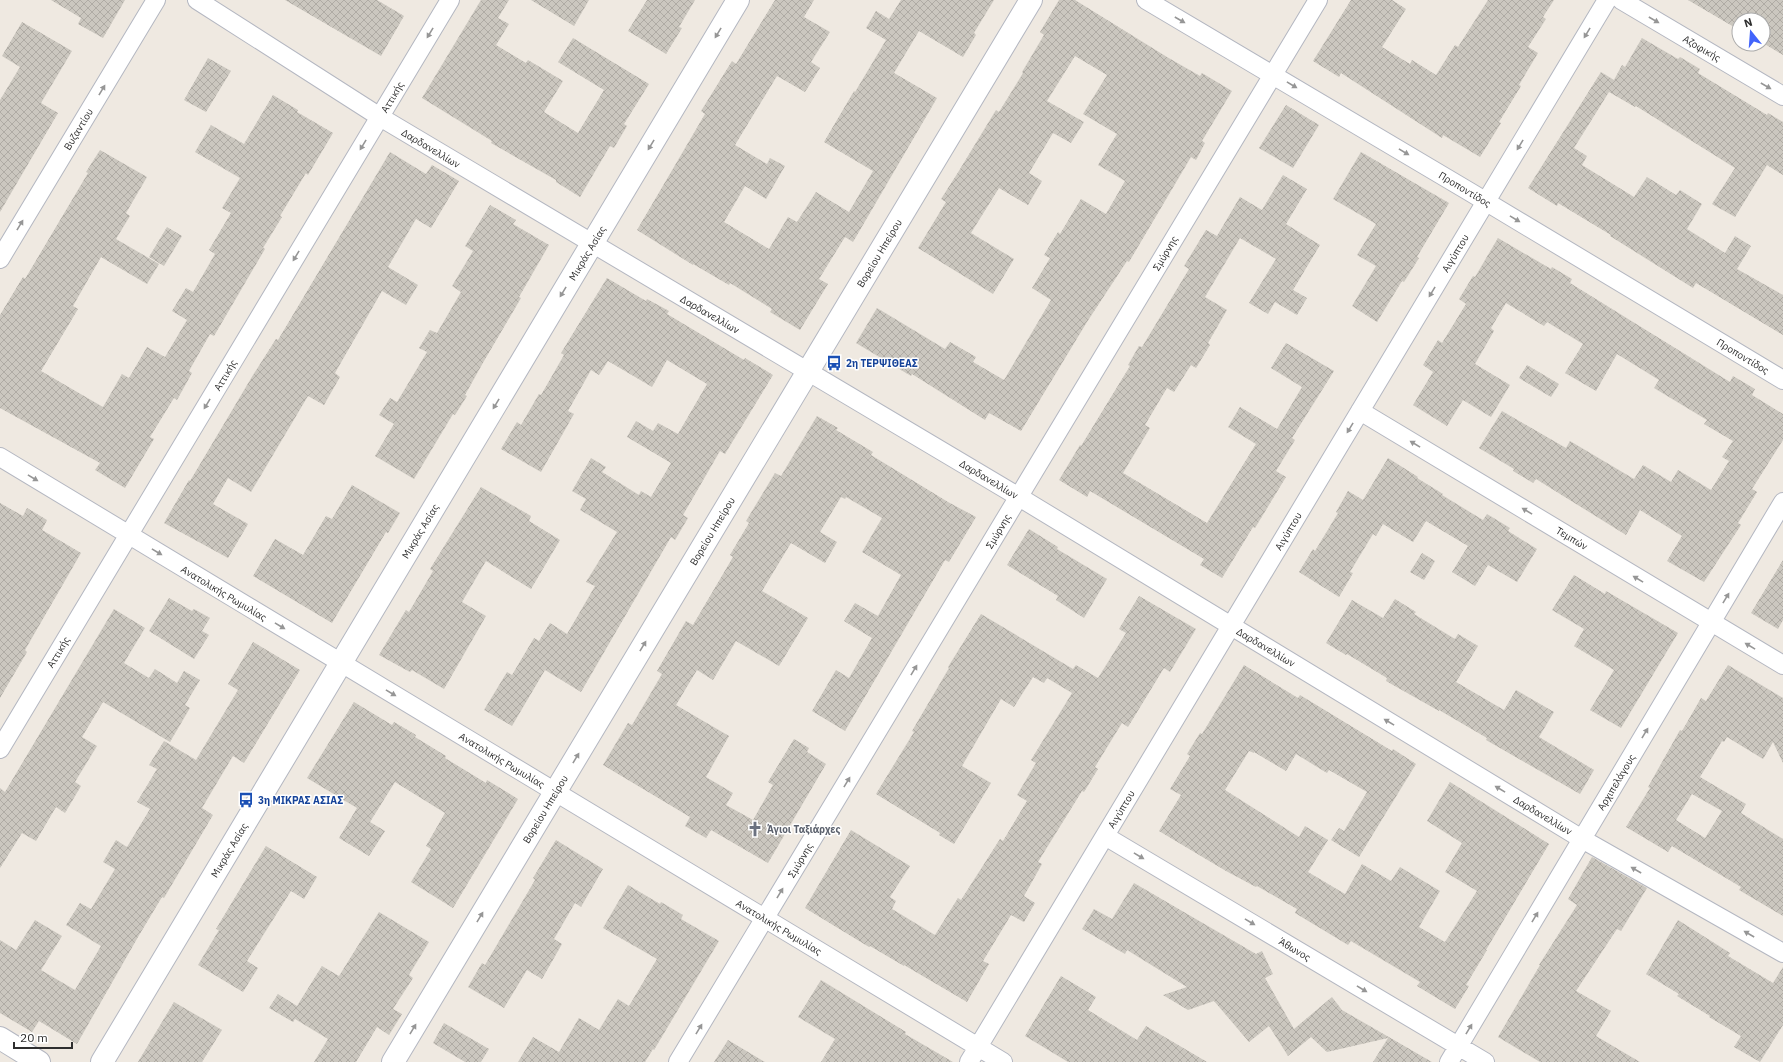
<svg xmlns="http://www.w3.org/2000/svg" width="1783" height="1062" viewBox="0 0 1783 1062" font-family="'IBM Plex Sans',sans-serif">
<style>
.building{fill:url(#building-cross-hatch);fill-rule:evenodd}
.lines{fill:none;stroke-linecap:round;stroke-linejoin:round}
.street-casing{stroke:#b4b7c1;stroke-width:20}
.secondary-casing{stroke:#b4b7c1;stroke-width:24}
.street{stroke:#fff;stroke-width:18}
.secondary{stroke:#fff;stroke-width:22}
.oneway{fill:#969696}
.labels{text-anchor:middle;stroke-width:3;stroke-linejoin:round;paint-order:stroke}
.street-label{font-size:10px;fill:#2e2e2e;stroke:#fff}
.transit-label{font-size:10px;font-weight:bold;fill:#164399;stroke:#fff;text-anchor:start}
.worship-label{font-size:10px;font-weight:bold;fill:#5b616d;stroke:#fff;text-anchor:start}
</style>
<defs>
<pattern id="building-cross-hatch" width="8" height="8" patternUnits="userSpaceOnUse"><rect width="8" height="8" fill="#cbc7bf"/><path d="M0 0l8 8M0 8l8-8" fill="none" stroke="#afaba4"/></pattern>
</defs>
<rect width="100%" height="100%" fill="#efe9e1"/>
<path class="building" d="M51,0H125L103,38L78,24L81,18Z
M285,0H377L404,16L381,56Z
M481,0H509L498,18L509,24L496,45L526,63L528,60L563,81L544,112L578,133L604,90L558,62L573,38L649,84L624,124L627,126L614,148L610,146L580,197L556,182V180L491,143L492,141L422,98Z
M531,0H589L574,26Z
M647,0H695L679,27L682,28L666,54L628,31Z
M775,0H814L804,17L830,32L811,62L820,68L805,92L777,76L735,145L767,164L770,158L785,166L766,199L745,186L724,222L769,249L788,217L797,222L816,192L849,212L873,171L824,142L854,91L855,92L886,40L866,28L876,11L889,19L901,0H994L974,33L976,35L963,57L919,31L894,73L937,98L853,242L845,237L819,279L828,284L800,330L770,312L772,309L730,283L729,285L693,264V265L637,230L705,114L701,111L732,61L736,64Z
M1059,0H1075L1167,57L1200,76L1202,73L1232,91L1202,141L1205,143L1196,160L1191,157L1129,262L1127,261L1087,322L1021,431L989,413L985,420L912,374L911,376L856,343L877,308L945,349L950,342L976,357L973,362L1004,380L1051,300L1032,288L1050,258L1044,255L1058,232L1060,234L1081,199L1106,214L1125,181L1098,165L1117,134L1083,114L1107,75L1075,56L1047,101L1084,122L1071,143L1053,133L1029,173L1042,181L1028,205L999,188L971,233L1014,259L993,294L918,248L946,202L941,199L957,174L996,110L999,112L1023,73L1022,72L1044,35L1040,32Z
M1351,0H1392L1406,9L1382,47L1410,64L1412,60L1436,75L1455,45L1458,47L1488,0H1554L1543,17L1546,19L1528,47L1538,53L1519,85L1521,86L1499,122L1501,123L1480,157L1443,135L1442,138L1341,73L1339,77L1313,61Z
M1688,0H1783V55L1763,43V20H1738L1734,27Z
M22,22L72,51L41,103L58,113L0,212V100L20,67L2,56Z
M1642,38L1678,59L1680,57L1700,69L1698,73L1767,115L1768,113L1783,122V175L1767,165L1735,217L1712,204L1735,168L1636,106L1635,107L1609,92L1574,148L1587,156L1582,165L1634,197L1647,177L1676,195L1680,190L1702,204L1687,229L1725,253L1735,236L1751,246L1737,269L1783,295V335L1696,283L1693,288L1610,236L1611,235L1558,203L1557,206L1528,188L1601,72L1614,80L1622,65L1625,67Z
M208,58L231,71L206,112L184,100Z
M273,95L298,110L297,112L333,133L308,175L306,173L280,216L282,217L263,248L265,249L214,336L210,334L189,371L192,373L177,400L174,398L150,437L154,439L125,488L95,470L100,463L0,408V315L23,277L25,279L88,173L86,172L100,150L147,177L126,213L130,216L116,239L159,264L147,284L101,257L73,306L78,309L41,371L103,407L122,374L129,378L147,347L165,357L187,320L172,311L186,288L193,292L215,254L209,250L231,213L222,208L240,178L195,152L211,125L244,144Z
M1286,105L1319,125L1293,168L1259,148Z
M390,152L426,174L432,165L459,181L431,228L416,219L388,267L418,285L406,305L382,291L335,373L340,377L324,405L308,396L251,492L228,478L213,504L248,524L228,558L164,523L189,480L190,481L253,375L276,339L278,340Z
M1361,152L1449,203L1417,257L1419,258L1404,282L1402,281L1377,322L1352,306L1376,266L1357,255L1376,224L1333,199Z
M1283,175L1307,189L1286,224L1320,245L1293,290L1307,298L1297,315L1275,302L1268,314L1249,303L1276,259L1240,238L1205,297L1227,310L1208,343L1210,345L1196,368L1191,365L1174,392L1167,388L1145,425L1150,428L1123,473L1207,523L1256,444L1228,427L1240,407L1277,429L1302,387L1271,368L1286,343L1334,371L1292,438L1295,440L1276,471L1286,477L1255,528L1253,527L1222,578L1200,565L1204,559L1090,491L1087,497L1059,480L1080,445L1081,446L1130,366L1128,365L1139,346L1142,347L1189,269L1184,266L1206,230L1217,236L1240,197L1262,210Z
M490,205L516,220L513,224L549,245L519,297L521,298L484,361L465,395L467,396L455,415L453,414L414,479L375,456L394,424L379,415L390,398L397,402L427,352L419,348L430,330L437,333L461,292L452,286L473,251L465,246Z
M167,227L182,236L164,266L149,257Z
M1498,238L1551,269L1552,267L1572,279L1570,283L1730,382L1733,376L1755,389L1752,395L1783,414V440L1752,489L1757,492L1738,523L1741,525L1704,582L1667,561L1682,536L1640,510L1626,535L1536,479L1533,483L1513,471L1514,469L1479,448L1502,411L1566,448L1570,441L1634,479L1643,465L1671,482L1678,470L1711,490L1729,461L1722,457L1733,441L1704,424L1707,420L1654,388L1659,380L1617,354L1596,391L1565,373L1583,344L1547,322L1544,326L1506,303L1491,328L1494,331L1475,364L1510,385L1491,417L1463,400L1447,426L1413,405L1433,372L1423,365L1438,340L1442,343L1466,304L1459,299L1473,276L1475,277Z
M607,278L646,301L647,299L669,311L667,314L744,360L745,358L773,375L725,454L720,451L683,515L688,518L675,540L671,537L581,692L545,670L512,726L484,710L507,672L512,675L534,638L539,641L550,623L567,634L595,586L586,582L617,532L580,510L586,499L572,491L591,458L606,467L602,472L639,495L641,491L651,497L671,463L627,437L636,421L653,431L658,423L678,434L707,384L667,360L652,387L608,361L599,375L591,370L568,411L574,414L541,472L501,449L517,422L521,425L539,394L541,395L564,355L561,353Z
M1527,365L1559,384L1551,397L1519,378Z
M817,416L838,428L836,430L873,452L871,455L948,502L976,517L949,562L945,560L845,731L812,711L836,670L849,678L872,638L844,621L855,603L878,616L901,575L862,552L882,518L846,497L845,499L841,497L820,532L837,542L825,563L791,543L762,591L808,618L779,666L736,641L713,680L697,670L676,705L729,736L706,777L733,793L726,805L753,820L773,785L768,782L794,739L809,748L807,752L826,764L768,863L711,830L706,838L685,826L690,817L603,765L628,723L632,725L662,674L657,671L686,621L693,625L733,557L730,555L749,523L746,521L775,473L781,476Z
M1388,458L1418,477L1417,478L1443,494L1442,495L1483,520L1487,514L1510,528L1508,531L1537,549L1517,582L1488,565L1475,586L1452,572L1468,546L1426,521L1413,542L1383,524L1376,536L1373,534L1350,572L1353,573L1339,597L1299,572L1313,549L1315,551L1338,513L1336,512L1348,491L1363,500Z
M352,485L400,513L388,533L386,532L332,623L253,576L275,539L303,555L326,516L332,519Z
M481,487L531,516L529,521L560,540L531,589L486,561L462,602L486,616L444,689L412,670L410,672L379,655L406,610L409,612L433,571L430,569Z
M0,503L23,516L27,508L47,520L42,530L81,553L25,650L27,652L0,698Z
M1029,529L1058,547L1057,549L1107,579L1084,618L1056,600L1058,596L1007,565Z
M1422,553L1435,561L1424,580L1410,572Z
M1783,560V620L1778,629L1751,613Z
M1574,575L1605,594L1606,591L1678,633L1621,728L1590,710L1614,670L1574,646L1584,629L1552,610Z
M1139,596L1196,629L1170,672L1164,668L1128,727L1122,723L1095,767L1098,769L1084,792L1082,791L1038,862L1042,864L1024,896L1035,903L1024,922L1011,915L983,961L989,964L967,1002L904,965V966L870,946L869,947L805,908L851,830L910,866L890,897L896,901L892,909L935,935L958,898L961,900L1000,839L1003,841L1027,801L1017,795L1036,763L1031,760L1072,693L1047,678L1044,683L1033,677L1014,707L1001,699L962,766L991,783L954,844L939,835L940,833L876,794L914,732L912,731L949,668L948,667L981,614L1073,669L1076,665L1098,678L1126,633L1119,629Z
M169,598L192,611L194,609L210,618L202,631L209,635L194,659L149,631Z
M1395,599L1416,612L1414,614L1455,639L1458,634L1478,646L1456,682L1504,710L1516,690L1554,712L1539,737L1594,770L1580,794L1486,740L1487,738L1439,710V711L1386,681L1387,678L1347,654L1346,655L1326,643L1352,600L1383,618Z
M114,609L145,628L124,663L149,678L155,669L177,683L184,671L200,680L185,705L190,708L170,742L103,702L82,737L97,746L75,782L81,786L65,813L56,807L36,841L22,833L0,868V788L5,792Z
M253,642L300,670L244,763L233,756L202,808L213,815L164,898L162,897L138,937L77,1044L39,1021L32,1032L0,1013V940L16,950L35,920L62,936L41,970L75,990L101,946L66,925L80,903L91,909L115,869L103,862L116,840L127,847L150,809L137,802L157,769L149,765L164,741L196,760L238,690L228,684Z
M1244,665L1298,698L1300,695L1392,751L1393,749L1416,764L1359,857L1331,840L1339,828L1344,831L1367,792L1329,770L1327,773L1296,754L1286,771L1254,752V753L1249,751L1225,790L1299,837L1305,826L1328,840L1308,872L1345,894L1362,864L1391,881L1400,867L1440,891L1419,927L1445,942L1477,891L1445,872L1462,843L1427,821L1450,782L1549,844L1486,950H1487L1466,985L1469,986L1455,1009L1417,986L1420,982L1351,941L1348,945L1295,913L1297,909L1257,886L1256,887L1226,871L1159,831L1181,795L1170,789L1190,756L1187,754L1200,733L1202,734Z
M1728,665L1783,698V763L1773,742L1763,759L1727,737L1724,742L1722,741L1700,777L1746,804L1741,813L1783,839V916L1739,890L1741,887L1672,846L1668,852L1626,827L1650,788L1648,787L1680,730L1682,731L1701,698L1706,701ZM1692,794L1722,811L1705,838L1676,820Z
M354,702L392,725L394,722L416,735L415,737L446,756L445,758L486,783L487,780L518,799L453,908L411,882L431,849L426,846L445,813L395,782L370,822L385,831L369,856L339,838L357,808L307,778Z
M556,840L603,869L581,907L575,903L554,939L562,944L542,979L527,970L504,1008L468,987L482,963L485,965L535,880L533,878Z
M266,846L317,877L304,899L291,891L247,961L258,968L243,992L198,965L219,930L216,929Z
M1592,857L1647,888L1621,931L1617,929L1576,991L1611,1011L1596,1036L1640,1062H1540L1498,1037L1540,965H1539L1577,905L1568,899Z
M1134,883L1256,954L1262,951L1273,974L1265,978L1294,1029L1332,997L1342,1010L1432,1062H1373L1388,1038L1327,1052L1311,1037L1288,1056L1269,1026L1249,1042L1214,1001L1188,1010L1163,995L1187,987L1127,950L1125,954L1082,929L1094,909L1112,919Z
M628,885L660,904L661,902L683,915L681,919L719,941L654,1050L653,1049L645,1062H518L533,1037L559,1052L579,1018L599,1030L618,999L629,1006L657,959L603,928Z
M379,912L429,942L409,975L413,978L393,1009L402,1014L389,1035L377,1027L356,1062H314L328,1039L295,1019L293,1022L269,1008L278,994L297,1006L322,966L339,976Z
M1678,920L1730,953L1728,956L1773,983L1783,967V1025L1760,1062L1734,1047L1741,1036L1709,1017L1710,1016L1677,996L1679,994L1646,974Z
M1061,976L1096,997L1088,1010L1137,1040L1146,1026L1207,1062H1068L1025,1036Z
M821,980L906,1032L905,1034L953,1062H821L835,1039L798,1017Z
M174,1002L222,1030L202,1062H138Z
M444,1023L489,1049L481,1062H465L433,1043Z
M728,1040L765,1062H714Z"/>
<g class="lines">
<g class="street-casing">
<path id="street" d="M197,0L380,117L1019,497L1582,839L1783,953
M1146,0L1470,192L1783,380
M1621,0L1783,96
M0,259L156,0
M1360,411L1783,665
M0,457L1003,1062
M0,749L450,0
M1105,836L1485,1062
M678,1062L1318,0
M969,1062L1607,0
M1449,1062L1783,502"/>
</g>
<g class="secondary-casing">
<path id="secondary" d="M0,1038L39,1062
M102,1062L738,0
M393,1062L1031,0"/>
</g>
<use href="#street" class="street"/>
<use href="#secondary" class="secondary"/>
</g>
<defs><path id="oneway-solid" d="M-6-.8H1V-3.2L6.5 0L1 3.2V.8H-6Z"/></defs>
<g class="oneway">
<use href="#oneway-solid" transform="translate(1180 20) rotate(30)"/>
<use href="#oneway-solid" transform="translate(1654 20) rotate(30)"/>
<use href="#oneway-solid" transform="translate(430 33) rotate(121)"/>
<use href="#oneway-solid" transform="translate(718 33) rotate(121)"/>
<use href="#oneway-solid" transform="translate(1587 33) rotate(121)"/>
<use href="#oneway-solid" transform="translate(1292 85) rotate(31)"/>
<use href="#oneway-solid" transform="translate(1766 86) rotate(30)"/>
<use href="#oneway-solid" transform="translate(102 90) rotate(-59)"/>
<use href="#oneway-solid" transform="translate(363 145) rotate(121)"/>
<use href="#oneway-solid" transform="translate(651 145) rotate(121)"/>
<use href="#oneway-solid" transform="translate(1520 145) rotate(121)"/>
<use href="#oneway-solid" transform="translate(1404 152) rotate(31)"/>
<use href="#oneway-solid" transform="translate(1515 219) rotate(31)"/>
<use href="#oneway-solid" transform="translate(20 225) rotate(-59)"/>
<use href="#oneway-solid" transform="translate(296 256) rotate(121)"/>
<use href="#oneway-solid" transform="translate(563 292) rotate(121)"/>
<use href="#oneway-solid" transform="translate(1432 292) rotate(121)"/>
<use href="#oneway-solid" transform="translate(207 404) rotate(121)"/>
<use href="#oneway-solid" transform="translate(496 404) rotate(121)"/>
<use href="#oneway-solid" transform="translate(1350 428) rotate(121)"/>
<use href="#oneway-solid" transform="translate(1415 444) rotate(-149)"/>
<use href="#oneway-solid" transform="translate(33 478) rotate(31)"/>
<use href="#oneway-solid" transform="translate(1527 511) rotate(-149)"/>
<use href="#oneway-solid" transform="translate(157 552) rotate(31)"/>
<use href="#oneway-solid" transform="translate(1638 579) rotate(-149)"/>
<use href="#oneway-solid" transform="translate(1726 598) rotate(-59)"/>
<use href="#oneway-solid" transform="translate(280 626) rotate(31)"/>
<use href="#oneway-solid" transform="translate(643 646) rotate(-59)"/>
<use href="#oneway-solid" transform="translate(1750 646) rotate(-149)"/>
<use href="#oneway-solid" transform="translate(914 670) rotate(-59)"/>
<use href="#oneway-solid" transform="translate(391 693) rotate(31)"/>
<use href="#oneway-solid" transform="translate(1389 722) rotate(-149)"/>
<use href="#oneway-solid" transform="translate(1645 733) rotate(-59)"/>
<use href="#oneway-solid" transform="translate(576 758) rotate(-59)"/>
<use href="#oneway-solid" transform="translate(847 782) rotate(-59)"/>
<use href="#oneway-solid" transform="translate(1500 789) rotate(-149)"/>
<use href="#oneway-solid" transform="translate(1139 856) rotate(31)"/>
<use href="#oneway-solid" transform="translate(1636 870) rotate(-150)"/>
<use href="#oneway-solid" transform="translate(780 893) rotate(-59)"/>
<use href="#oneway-solid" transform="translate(480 917) rotate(-59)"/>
<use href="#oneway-solid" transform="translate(1535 917) rotate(-59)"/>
<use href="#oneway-solid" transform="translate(1250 922) rotate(31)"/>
<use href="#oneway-solid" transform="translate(1749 934) rotate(-150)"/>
<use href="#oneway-solid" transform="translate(1362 989) rotate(31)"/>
<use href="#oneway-solid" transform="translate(413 1029) rotate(-59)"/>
<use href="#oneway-solid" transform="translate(699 1029) rotate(-59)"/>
<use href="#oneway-solid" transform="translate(1469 1029) rotate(-59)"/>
</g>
<defs>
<g id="bus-bare" transform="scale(1.2)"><path d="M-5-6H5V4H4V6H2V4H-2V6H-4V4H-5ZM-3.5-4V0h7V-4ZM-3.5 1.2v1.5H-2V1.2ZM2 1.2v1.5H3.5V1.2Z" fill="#1a4fb4" stroke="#fff" stroke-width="2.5" paint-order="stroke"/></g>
<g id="church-bare" transform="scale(1.2)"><path d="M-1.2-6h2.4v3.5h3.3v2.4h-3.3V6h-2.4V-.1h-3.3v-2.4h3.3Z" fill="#6b7280" stroke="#fff" stroke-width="2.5" paint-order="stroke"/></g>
</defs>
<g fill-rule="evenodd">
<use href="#bus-bare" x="834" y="363"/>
<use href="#bus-bare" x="246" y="800"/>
<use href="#church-bare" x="755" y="829"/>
</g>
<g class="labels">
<g class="street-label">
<text transform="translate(1702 48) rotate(30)" y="4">Αζοφικής</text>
<text transform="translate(392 97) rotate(-59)" y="4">Αττικής</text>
<text transform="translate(78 129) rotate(-59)" y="4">Βυζαντίου</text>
<text transform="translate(431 148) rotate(31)" y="4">Δαρδανελλίων</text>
<text transform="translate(1465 189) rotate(31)" y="4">Προποντίδος</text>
<text transform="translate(587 253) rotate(-59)" y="4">Μικράς Ασίας</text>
<text transform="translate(879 253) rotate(-59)" y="4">Βορείου Ηπείρου</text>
<text transform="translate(1165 253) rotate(-59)" y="4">Σμύρνης</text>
<text transform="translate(1455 253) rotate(-59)" y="4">Αιγύπτου</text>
<text transform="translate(710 314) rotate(30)" y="4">Δαρδανελλίων</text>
<text transform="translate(1743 356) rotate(31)" y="4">Προποντίδος</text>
<text transform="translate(225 375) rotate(-59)" y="4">Αττικής</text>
<text transform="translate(989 479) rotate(31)" y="4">Δαρδανελλίων</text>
<text transform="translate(420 531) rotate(-59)" y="4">Μικράς Ασίας</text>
<text transform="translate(712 531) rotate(-59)" y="4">Βορείου Ηπείρου</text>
<text transform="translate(998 531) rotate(-59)" y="4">Σμύρνης</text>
<text transform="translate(1288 531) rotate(-59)" y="4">Αιγύπτου</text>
<text transform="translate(1572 538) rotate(31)" y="4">Τεμπών</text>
<text transform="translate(224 593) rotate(31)" y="4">Ανατολικής Ρωμυλίας</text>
<text transform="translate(1266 647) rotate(31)" y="4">Δαρδανελλίων</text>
<text transform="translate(58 652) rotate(-59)" y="4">Αττικής</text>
<text transform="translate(502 760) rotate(31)" y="4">Ανατολικής Ρωμυλίας</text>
<text transform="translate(1616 782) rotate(-59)" y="4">Αρχιπελάγους</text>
<text transform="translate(545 809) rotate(-59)" y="4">Βορείου Ηπείρου</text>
<text transform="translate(1121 809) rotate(-59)" y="4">Αιγύπτου</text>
<text transform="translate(1543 815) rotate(31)" y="4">Δαρδανελλίων</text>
<text transform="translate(229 850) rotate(-59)" y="4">Μικράς Ασίας</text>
<text transform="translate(800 860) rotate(-59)" y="4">Σμύρνης</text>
<text transform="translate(779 927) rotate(31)" y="4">Ανατολικής Ρωμυλίας</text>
<text transform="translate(1295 949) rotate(31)" y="4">Άθωνος</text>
</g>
<g class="transit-label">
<text x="846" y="367">2η ΤΕΡΨΙΘΕΑΣ</text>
<text x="258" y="804">3η ΜΙΚΡΑΣ ΑΣΙΑΣ</text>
</g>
<g class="worship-label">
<text x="767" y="833">Άγιοι Ταξιάρχες</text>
</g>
</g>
<g transform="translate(1751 32) rotate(343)"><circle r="19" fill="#ffffff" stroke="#ababab"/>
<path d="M0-3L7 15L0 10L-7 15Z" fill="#4264fb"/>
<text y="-6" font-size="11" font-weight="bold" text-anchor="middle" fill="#2e2e2e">N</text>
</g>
<path d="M14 1042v6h58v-6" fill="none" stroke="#2e2e2e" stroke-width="2"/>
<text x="20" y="1042" font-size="12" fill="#2e2e2e" stroke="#ffffff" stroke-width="3" paint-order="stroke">20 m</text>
</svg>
